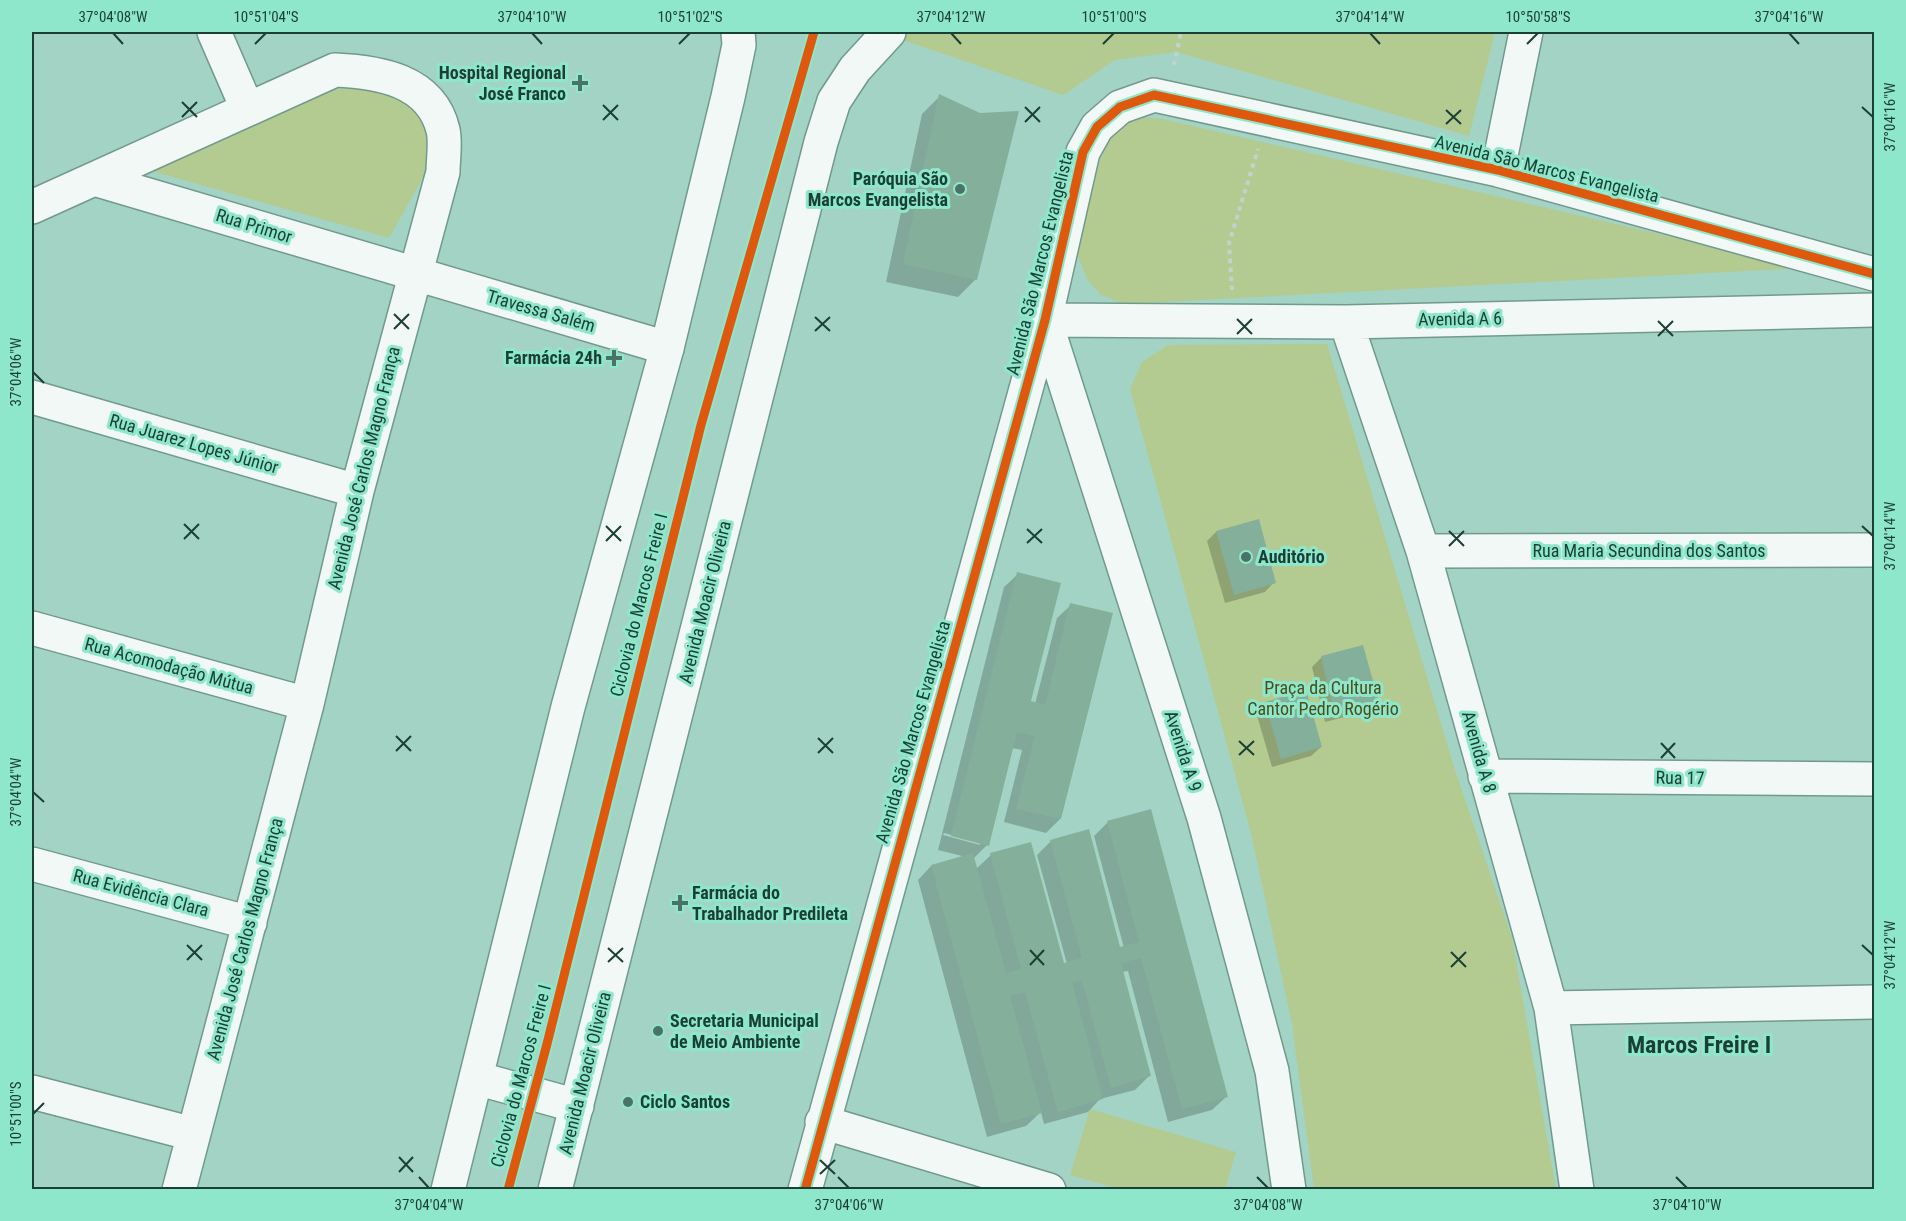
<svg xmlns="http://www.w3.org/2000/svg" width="1906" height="1221" viewBox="0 0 1906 1221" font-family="'Roboto Condensed',sans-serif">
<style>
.green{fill:#b3cb91}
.shadow{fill:#0003;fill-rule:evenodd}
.building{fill:#84b09b}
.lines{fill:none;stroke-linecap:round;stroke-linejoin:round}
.minor-casing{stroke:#72998e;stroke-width:36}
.major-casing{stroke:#72998e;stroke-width:36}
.path{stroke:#c3d2cd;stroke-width:4;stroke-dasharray:4.5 4.5;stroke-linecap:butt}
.minor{stroke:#f1f8f6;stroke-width:33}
.major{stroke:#f1f8f6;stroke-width:33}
.cycleway-casing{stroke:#8fe7cb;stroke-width:13}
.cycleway{stroke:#de580e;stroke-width:9}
.ticks{fill:none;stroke:#1a3f34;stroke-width:2}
.poi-dot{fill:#4a7366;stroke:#8fe7cb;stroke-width:2}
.labels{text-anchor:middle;stroke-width:6;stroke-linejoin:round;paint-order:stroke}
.poi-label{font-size:18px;font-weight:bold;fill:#1a3f34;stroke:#8fe7cb;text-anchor:start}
.street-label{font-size:18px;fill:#1a3f34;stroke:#8fe7cb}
.park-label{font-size:18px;fill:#4b4e19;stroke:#8fe7cb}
.district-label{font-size:24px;font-weight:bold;fill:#1a3f34;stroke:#8fe7cb}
.neatline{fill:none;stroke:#1a3f34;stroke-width:2}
.ticks-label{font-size:15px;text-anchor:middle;fill:#1a3f34}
</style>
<rect width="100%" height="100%" fill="#a3d3c4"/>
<path class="green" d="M908,32H1495L1469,136L1176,52L1115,60L1063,95L900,39Z
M358,85L395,94L431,125L426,172L389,238L137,167L305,96Z
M1131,116L1163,119L1806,268L1124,304L1101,295L1088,281L1075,249L1084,205L1110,133Z
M1327,344L1454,767L1512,938L1556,1189H1314L1292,1024L1251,833L1130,389L1142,362L1168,345Z
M1090,1109L1236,1152L1225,1189H1119L1070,1175Z"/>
<path class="shadow" d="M940,96L980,115L976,279L958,297L886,282L922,114Z
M1258,521L1274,582L1265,592L1225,603L1207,541L1216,532Z
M1018,574L1030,702L1035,704L1057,618L1071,605L1060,819L1046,833L1004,822L1022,750L1012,748L987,845L973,859L976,869L991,855L1063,965L1067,964L1037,855L1051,841L1119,949L1124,948L1094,836L1108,822L1226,1097L1212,1110L1168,1122L1128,971L1121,972L1149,1076L1135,1090L1100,1099L1088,1112L1044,1124L1041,1112L1026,1126L987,1137L918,880L931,866L966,857L938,850L1004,587ZM944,833L980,842V845L943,835Z
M1362,647L1377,701L1368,711L1325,722L1312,667L1321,658Z
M1265,703L1321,747L1311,756L1272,767L1256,712Z"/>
<path class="building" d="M939,94L980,113L1019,111L977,280L903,264Z
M1259,519L1276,583L1234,595L1216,531Z
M1017,572L1061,583L1031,701L1045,705L1070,603L1113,613L1061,819L1016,809L1035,736L1017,732L989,846L951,836Z
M1363,645L1379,702L1334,713L1321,656Z
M1306,690L1322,747L1281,759L1265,702Z
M1151,809L1228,1097L1182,1109L1141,958L1121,963L1151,1076L1111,1088L1082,980L1072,982L1103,1099L1058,1112L1025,992L1010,996L1042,1113L1001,1124L931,865L973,853L1006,973L1021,969L990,853L1031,842L1064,963L1082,958L1050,840L1089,829L1120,947L1139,942L1107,821Z"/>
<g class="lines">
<g class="minor-casing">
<path id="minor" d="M214,32L247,108
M1498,170L1526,32
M94,179L667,348
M32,207L335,70C379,72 431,80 443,130C446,142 443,160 443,172L357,491L307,704L179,1190
M1346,322L1423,551L1551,1008L1577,1190
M32,397L357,491
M1423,551L1874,550
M32,628L307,704
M1485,776L1874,779
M32,864L250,923
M1551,1008L1874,1002
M32,1092L193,1134
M822,1122L1049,1190
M805,1190L1045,320L1083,152L1097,127L1120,107L1154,95L1498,170L1874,274
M1289,1190L1272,1071L1204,818L1045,320L1346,322L1874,310"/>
</g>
<g class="major-casing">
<path id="major" d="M476,1078L577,1106
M448,1190L568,707L667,348L728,97L739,45L738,32
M555,1190L821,142L834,101L855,69L889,32"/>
</g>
<path class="path" d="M1174,65L1181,32
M1232,290L1229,243L1258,149"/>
<use href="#minor" class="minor"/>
<use href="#major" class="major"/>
<g class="cycleway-casing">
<path id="cycleway" d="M508,1190L547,1044L701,425L814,32
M805,1190L1045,320L1083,152L1097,127L1120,107L1154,95L1498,170L1874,274"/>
</g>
<use href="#cycleway" class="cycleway"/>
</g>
<path class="ticks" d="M113,33L123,44M532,33L542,44M951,33L961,44M1370,33L1380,44M1789,33L1799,44M255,44L266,33M679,44L690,33M1103,44L1114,33M1527,44L1538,33M182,102L197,117M603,105L618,120M1025,107L1040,122M1862,107L1873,117M1446,110L1461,124M182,117L197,102M603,120L618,105M1025,122L1040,107M1446,124L1461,110M394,314L409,329M815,317L830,331M1237,319L1252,334M1658,321L1673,336M394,329L409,314M815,331L830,317M1237,334L1252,319M1658,336L1673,321M33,372L44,383M184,524L199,539M606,526L621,541M1862,526L1873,536M1027,529L1042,543M1449,531L1464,546M184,539L199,524M606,541L621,526M1027,543L1042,529M1449,546L1464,531M396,736L411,751M818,738L833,753M1239,741L1254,755M1661,743L1675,758M396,751L411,736M818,753L833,738M1239,755L1254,741M1661,758L1675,743M33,792L44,802M187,945L202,960M1862,945L1873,955M608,948L623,962M1030,950L1044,965M1451,952L1466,967M187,960L202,945M608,962L623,948M1030,965L1044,950M1451,967L1466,952M33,1114L44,1103M399,1157L413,1172M820,1160L835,1174M399,1172L413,1157M820,1174L835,1160M419,1177L429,1188M838,1177L849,1188M1257,1177L1268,1188M1676,1177L1687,1188"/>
<g class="poi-dot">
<path d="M577 74h6v6h6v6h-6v6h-6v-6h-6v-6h6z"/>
<circle cx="960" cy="189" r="6"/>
<path d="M611 349h6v6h6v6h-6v6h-6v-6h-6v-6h6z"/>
<circle cx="1246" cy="557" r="6"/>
<path d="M677 894h6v6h6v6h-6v6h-6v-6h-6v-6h6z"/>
<circle cx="658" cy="1031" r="6"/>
<circle cx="628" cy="1102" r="6"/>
</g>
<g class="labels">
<g class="poi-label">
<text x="566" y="79" text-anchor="end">Hospital Regional<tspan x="566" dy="21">José Franco</tspan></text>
<text x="948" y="185" text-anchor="end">Paróquia São<tspan x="948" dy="21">Marcos Evangelista</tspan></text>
<text x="602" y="364" text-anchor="end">Farmácia 24h</text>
<text x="1258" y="563">Auditório</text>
<text x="692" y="899">Farmácia do<tspan x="692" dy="21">Trabalhador Predileta</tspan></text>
<text x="670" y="1027">Secretaria Municipal<tspan x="670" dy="21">de Meio Ambiente</tspan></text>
<text x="640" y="1108">Ciclo Santos</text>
</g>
<g class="street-label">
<text transform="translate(1547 169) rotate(14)" y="6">Avenida São Marcos Evangelista</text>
<text transform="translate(254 226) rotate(17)" y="6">Rua Primor</text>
<text transform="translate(1040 263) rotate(-76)" y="6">Avenida São Marcos Evangelista</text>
<text transform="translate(541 311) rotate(16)" y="6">Travessa Salém</text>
<text transform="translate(1460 319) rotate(-1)" y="6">Avenida A 6</text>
<text transform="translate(194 444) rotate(16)" y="6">Rua Juarez Lopes Júnior</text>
<text transform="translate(364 468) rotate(-76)" y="6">Avenida José Carlos Magno França</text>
<text x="1649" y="557">Rua Maria Secundina dos Santos</text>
<text transform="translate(705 602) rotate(-76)" y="6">Avenida Moacir Oliveira</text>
<text transform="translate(639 605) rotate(-76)" y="6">Ciclovia do Marcos Freire I</text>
<text transform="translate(169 666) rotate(15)" y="6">Rua Acomodação Mútua</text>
<text transform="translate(913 732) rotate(-74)" y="6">Avenida São Marcos Evangelista</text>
<text transform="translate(1183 751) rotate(72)" y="6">Avenida A 9</text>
<text transform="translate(1479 752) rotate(74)" y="6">Avenida A 8</text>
<text transform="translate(1680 778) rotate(1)" y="6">Rua 17</text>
<text transform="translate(141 893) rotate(15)" y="6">Rua Evidência Clara</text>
<text transform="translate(245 939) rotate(-75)" y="6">Avenida José Carlos Magno França</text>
<text transform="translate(585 1073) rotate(-76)" y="6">Avenida Moacir Oliveira</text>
<text transform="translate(521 1076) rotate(-75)" y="6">Ciclovia do Marcos Freire I</text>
</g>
<g class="park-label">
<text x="1323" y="694">Praça da Cultura<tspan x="1323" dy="21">Cantor Pedro Rogério</tspan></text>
</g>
<g class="district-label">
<text x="1699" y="1053">Marcos Freire I</text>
</g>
</g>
<rect width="1906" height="1221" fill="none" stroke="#8fe7cb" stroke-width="66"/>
<rect x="33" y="33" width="1840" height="1155" class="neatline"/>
<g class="ticks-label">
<text x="113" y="22">37°04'08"W</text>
<text x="266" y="22">10°51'04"S</text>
<text x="532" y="22">37°04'10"W</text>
<text x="690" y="22">10°51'02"S</text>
<text x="951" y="22">37°04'12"W</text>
<text x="1114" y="22">10°51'00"S</text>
<text x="1370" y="22">37°04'14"W</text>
<text x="1538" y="22">10°50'58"S</text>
<text x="1789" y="22">37°04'16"W</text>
<text transform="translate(1890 117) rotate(-90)" y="5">37°04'16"W</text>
<text transform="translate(16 372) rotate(-90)" y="5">37°04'06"W</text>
<text transform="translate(1890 536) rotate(-90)" y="5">37°04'14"W</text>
<text transform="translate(16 792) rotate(-90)" y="5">37°04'04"W</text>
<text transform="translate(1890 955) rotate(-90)" y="5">37°04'12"W</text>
<text transform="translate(16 1114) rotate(-90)" y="5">10°51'00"S</text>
<text x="429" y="1210">37°04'04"W</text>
<text x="849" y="1210">37°04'06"W</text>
<text x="1268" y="1210">37°04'08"W</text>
<text x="1687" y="1210">37°04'10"W</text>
</g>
</svg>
